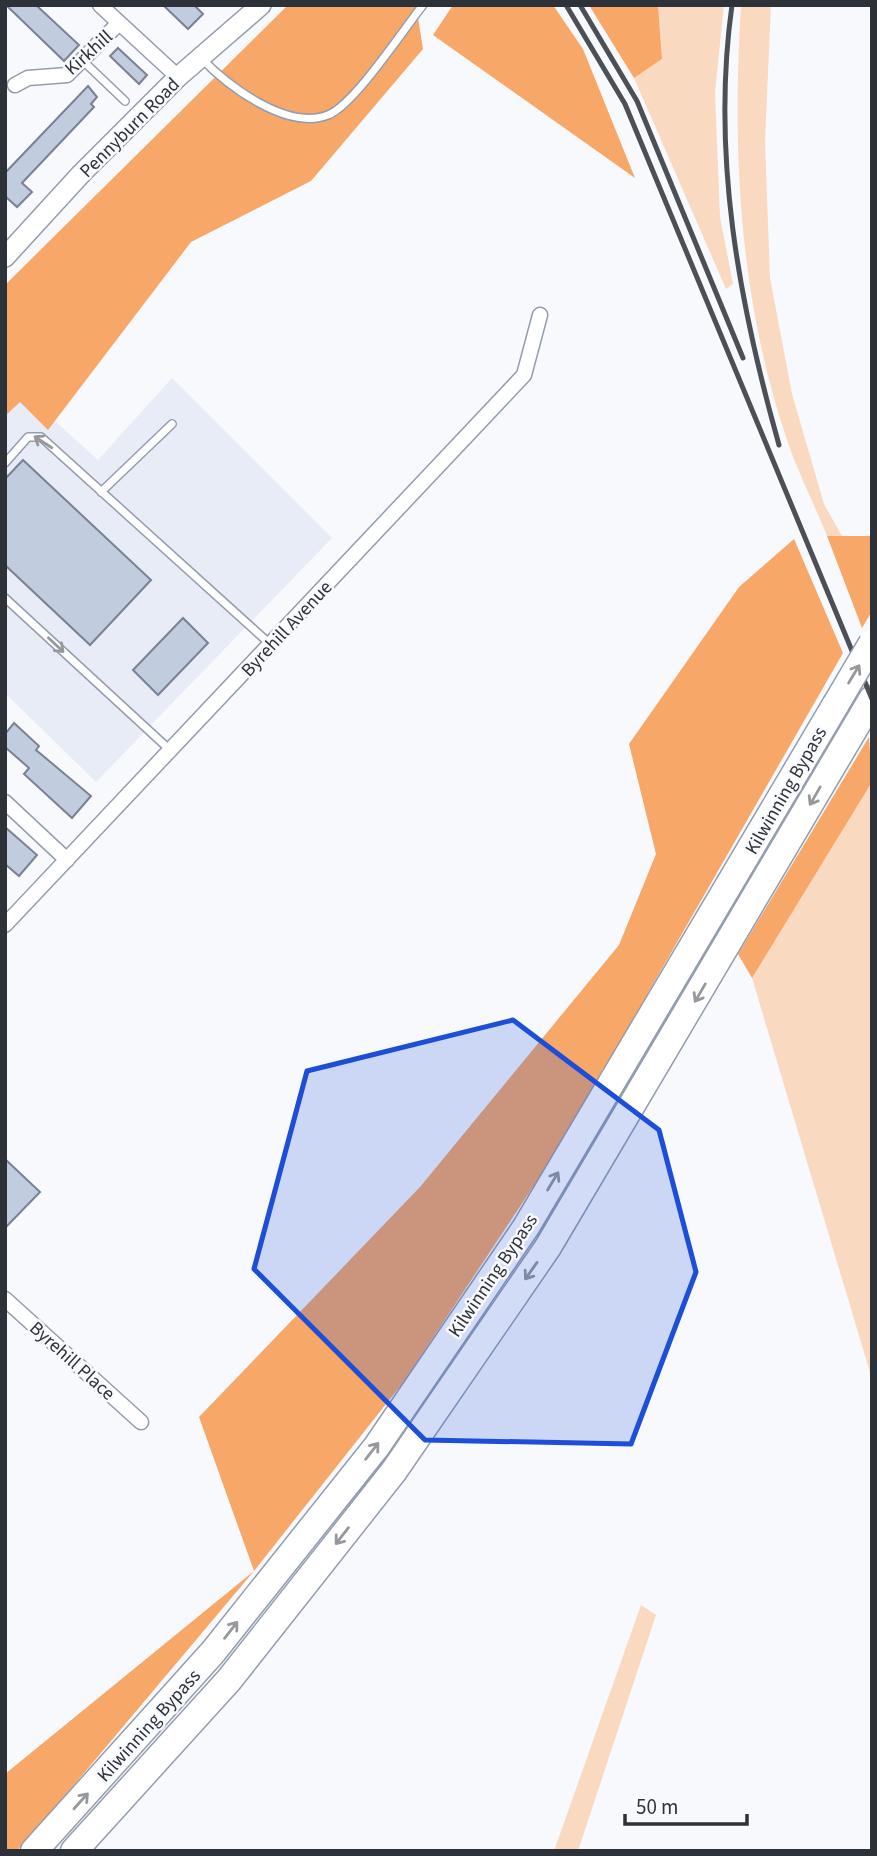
<svg xmlns="http://www.w3.org/2000/svg" width="877" height="1856" viewBox="0 0 877 1856" font-family="'Source Sans 3',sans-serif">
<style>
.built{fill:#e7ecf7}
.green{fill:#fad9c1}
.forest{fill:#f7a767}
.building{fill:#c2ccdf;stroke:#798293;stroke-width:2}
.lines{fill:none;stroke-linecap:round;stroke-linejoin:round}
.lane-casing{stroke:#949daf;stroke-width:10}
.street-casing{stroke:#949daf;stroke-width:17}
.secondary-casing{stroke:#949daf;stroke-width:22}
.highway-casing{stroke:#949daf;stroke-width:29}
.lane{stroke:#fff;stroke-width:7}
.street{stroke:#fff;stroke-width:14}
.secondary{stroke:#fff;stroke-width:19}
.highway{stroke:#fff;stroke-width:26}
.rail{stroke:#4c5056;stroke-width:5}
.highway-bridge-casing{stroke:#949daf;stroke-width:29;stroke-linecap:butt}
.highway-bridge{stroke:#fff;stroke-width:26}
.oneway{stroke:#96989c}
.marked{fill:#1d4ed8;fill-opacity:0.2;stroke:#1d4ed8;stroke-width:5;stroke-linejoin:round}
.labels{text-anchor:middle;stroke-width:5;stroke-linejoin:round;paint-order:stroke}
.street-label{font-size:19px;fill:#2d3138;stroke:#f7f9fd}
</style>
<rect width="100%" height="100%" fill="#f7f9fd"/>
<path class="built" d="M172,378L332,538L96,782L5,693V406L18,392L55,421L98,460Z"/>
<path class="green" d="M658,5H724L715,92L720,217L733,284L726,289L634,78L662,59Z
M741,5H771L765,141L770,278L792,394L824,504L843,538L827,536C814,503 797,471 786,437C739,298 732,150 741,5Z
M872,782V1379L752,978Z
M641,1605L656,1615L578,1851H554Z"/>
<path class="forest" d="M288,5H416L423,49L311,181L191,242L48,430L20,402L5,416V285Z
M453,5H553L583,49L635,178L433,35Z
M589,5H658L662,59L634,78Z
M827,536H872V611L862,628Z
M794,539L843,653L562,1143L405,1380L254,1571L26,1842L16,1851H5V1774L254,1571L199,1417L420,1187L619,945L656,854L629,744L739,587Z
M869,737L872,782L752,978L738,954Z"/>
<path class="building" d="M6,5H36L79,45L64,61Z
M163,5H194L203,14L188,29Z
M118,48L147,75L139,84L110,56Z
M88,86L97,97L91,104L94,107L22,183L32,192L17,207L5,196V173Z
M23,460L151,580L90,645L5,565V479Z
M183,618L208,643L158,695L133,670Z
M14,723L39,746L36,750L91,796L72,818L24,774L29,768L5,747V734Z
M5,827L37,855L19,876L5,864Z
M5,1159L40,1192L5,1228Z"/>
<g class="lines">
<g class="lane-casing">
<path id="lane" d="M201,58C228,86 287,131 328,115C354,105 403,30 423,5
M82,60L125,101
M5,463L28,437H41L270,644
M101,492L172,424
M5,598L170,750"/>
</g>
<g class="street-casing">
<path id="street" d="M100,5L178,77
M15,85L28,78L67,75L119,23
M5,802L67,860
M5,925L524,375L540,315
M5,1299L141,1422"/>
</g>
<g class="secondary-casing">
<path id="secondary" d="M5,257L81,174L178,77L261,5"/>
</g>
<g class="highway-casing">
<path id="highway" d="M34,1851L213,1652L377,1446L526,1227L836,704
M74,1851L229,1680L394,1471L548,1247L872,699"/>
</g>
<use href="#lane" class="lane"/>
<use href="#street" class="street"/>
<use href="#secondary" class="secondary"/>
<use href="#highway" class="highway"/>
<path class="rail" d="M566,5L625,104L872,699
M580,5L637,101L743,358
M732,5C711,154 739,303 779,445"/>
<g class="highway-bridge-casing">
<path id="highway-bridge" d="M836,704L872,643"/>
</g>
<use href="#highway-bridge" class="highway-bridge"/>
</g>
<defs><path id="oneway-shaft" d="M-6 0H5M1.5-3L5.5 0L1.5 3" fill="none" stroke-width="1.6" stroke-linecap="round" stroke-linejoin="round" transform="scale(1.75)"/></defs>
<g class="oneway">
<use href="#oneway-shaft" transform="translate(43 442) rotate(-147)"/>
<use href="#oneway-shaft" transform="translate(56 645) rotate(43)"/>
<use href="#oneway-shaft" transform="translate(854 674) rotate(-59)"/>
<use href="#oneway-shaft" transform="translate(815 796) rotate(120)"/>
<use href="#oneway-shaft" transform="translate(700 993) rotate(120)"/>
<use href="#oneway-shaft" transform="translate(553 1181) rotate(-59)"/>
<use href="#oneway-shaft" transform="translate(531 1271) rotate(125)"/>
<use href="#oneway-shaft" transform="translate(372 1451) rotate(-52)"/>
<use href="#oneway-shaft" transform="translate(342 1536) rotate(128)"/>
<use href="#oneway-shaft" transform="translate(231 1630) rotate(-52)"/>
<use href="#oneway-shaft" transform="translate(81 1801) rotate(-48)"/>
</g>
<path class="marked" d="M513,1020L659,1130L696,1272L631,1444L425,1440L254,1269L307,1071Z"/>
<g class="labels">
<g class="street-label">
<text transform="translate(88 52) rotate(-42)" y="7">Kirkhill</text>
<text transform="translate(129 127) rotate(-45)" y="7">Pennyburn Road</text>
<text transform="translate(286 628) rotate(-47)" y="7">Byrehill Avenue</text>
<text transform="translate(785 790) rotate(-60)" y="7">Kilwinning Bypass</text>
<text transform="translate(492 1275) rotate(-56)" y="7">Kilwinning Bypass</text>
<text transform="translate(73 1360) rotate(42)" y="7">Byrehill Place</text>
<text transform="translate(148 1725) rotate(-48)" y="7">Kilwinning Bypass</text>
</g>
</g>
<rect width="877" height="1856" fill="none" stroke="#2d3138" stroke-width="14"/>
<path d="M625 1814v10h122v-10" fill="none" stroke="#2d3138" stroke-width="3.5"/>
<text x="636" y="1814" font-size="21" fill="#2d3138" stroke="#f7f9fd" stroke-width="5" paint-order="stroke">50 m</text>
</svg>
